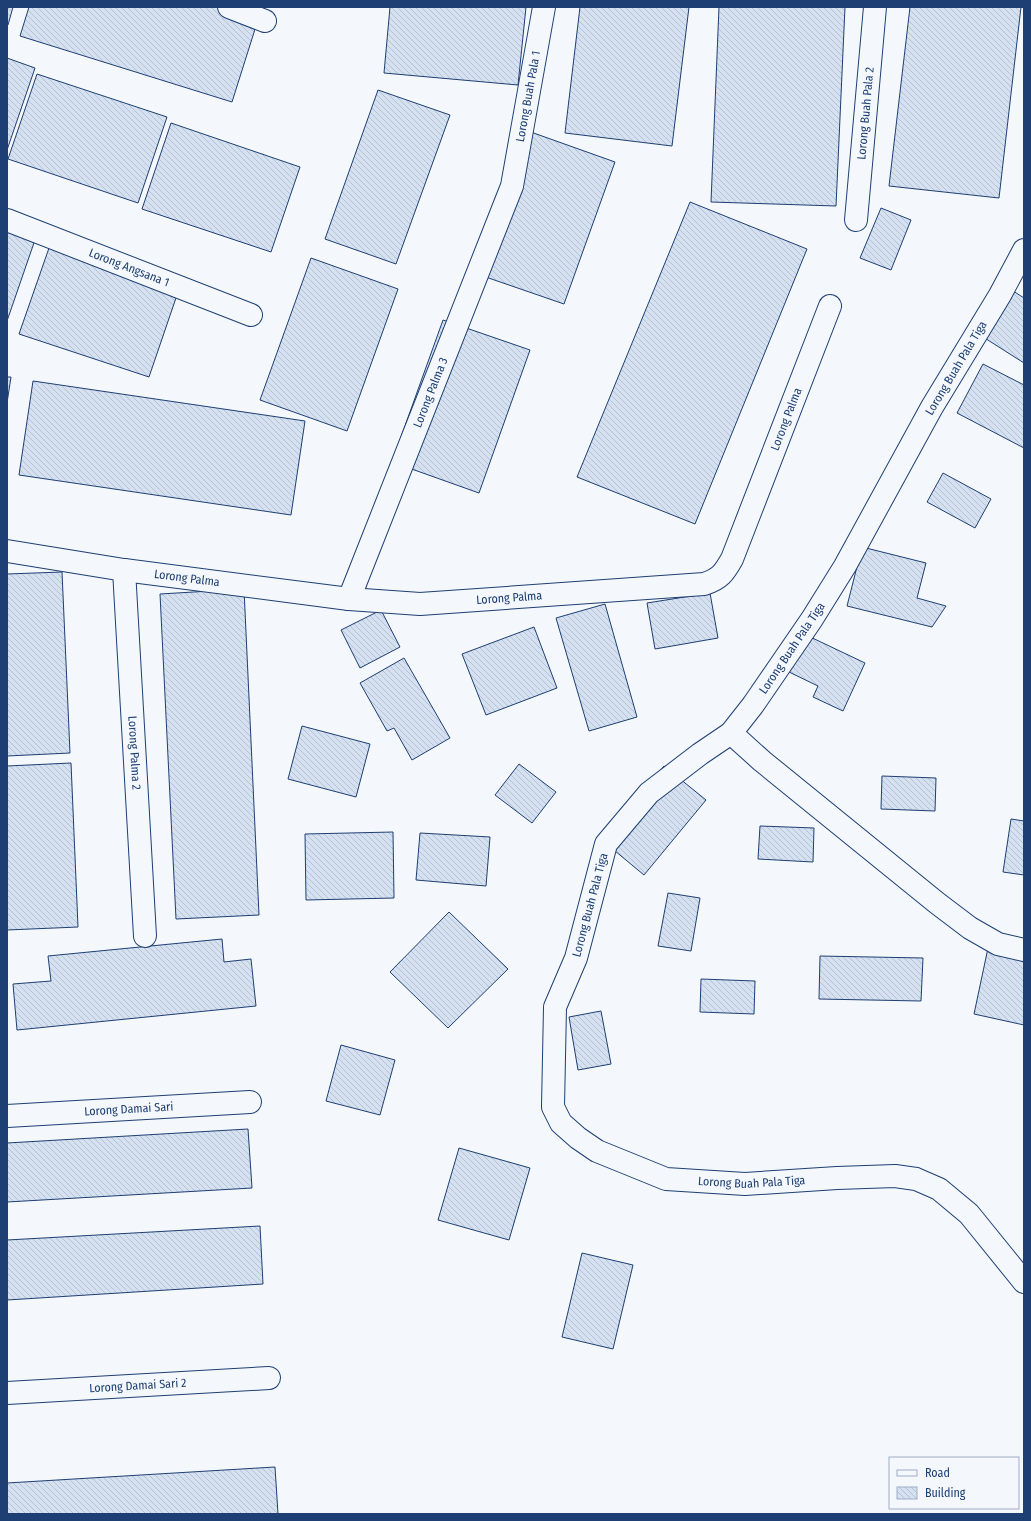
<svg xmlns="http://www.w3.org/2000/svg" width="1031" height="1521" viewBox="0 0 1031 1521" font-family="'Fira Sans Condensed',sans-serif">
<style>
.building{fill:url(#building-back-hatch);stroke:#1d3f73}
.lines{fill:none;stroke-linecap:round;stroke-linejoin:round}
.minor-casing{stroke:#1d3f73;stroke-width:24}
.minor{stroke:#f4f7fb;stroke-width:22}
.labels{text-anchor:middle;stroke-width:3;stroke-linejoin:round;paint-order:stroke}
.street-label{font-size:12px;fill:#1d3f73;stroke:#f4f7fb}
</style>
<defs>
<pattern id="building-back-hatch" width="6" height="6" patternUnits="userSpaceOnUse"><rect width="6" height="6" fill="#d5e0f0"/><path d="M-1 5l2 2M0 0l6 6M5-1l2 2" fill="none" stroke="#b6c1d1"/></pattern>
</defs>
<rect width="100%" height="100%" fill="#f4f7fb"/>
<path class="building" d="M7,7H13L8,25H7Z
M29,7H262L232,102L20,36Z
M390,7H526L518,85L384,73Z
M580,7H689L672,146L565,133Z
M719,7H845L836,206L711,202Z
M910,7H1021L999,198L889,186Z
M7,58L35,68L7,150Z
M37,74L167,117L138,203L8,159Z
M378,90L450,115L396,264L325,239Z
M171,123L300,167L271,252L142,209Z
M528,131L615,162L564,304L477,274Z
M690,202L807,249L695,524L577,477Z
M881,208L911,220L891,270L860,258Z
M7,228L36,237L7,321Z
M49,248L178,292L149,377L19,334Z
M311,258L398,289L347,431L260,400Z
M1010,289L1024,298V363L980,335Z
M443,320L530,350L479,493L392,462Z
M983,364L1024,385V448L957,413Z
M7,377H11L7,403Z
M33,381L305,421L291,515L19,475Z
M943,473L991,499L975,528L927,502Z
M862,547L926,563L917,598L946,606L932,627L847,606Z
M62,572L70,753L7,756V574Z
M244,589L259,915L176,919L160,594Z
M710,593L718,638L655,649L647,603Z
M605,604L637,717L589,731L556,618Z
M381,610L400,647L360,668L341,630Z
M534,627L557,688L486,715L462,654Z
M804,634L865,663L843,711L813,697L818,686L787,671Z
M404,658L450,738L412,760L394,728L387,731L360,683Z
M302,726L370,744L356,797L288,779Z
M71,763L78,927L7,930V766Z
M519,764L556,792L532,823L495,795Z
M664,766L706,800L644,875L603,841Z
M882,776L936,778L935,811L881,809Z
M1011,819L1024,821V875L1003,872Z
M760,826L814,828L813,862L758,859Z
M393,832L394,898L306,900L305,834Z
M420,833L490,837L486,886L416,880Z
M668,893L700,898L691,951L658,946Z
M449,912L508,969L448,1028L390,972Z
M222,939L224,962L251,959L256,1006L17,1030L13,984L51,981L48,956Z
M988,948L1024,956V1025L974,1014Z
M820,956L923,958L921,1001L819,999Z
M701,979L755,981L754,1014L700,1012Z
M601,1011L611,1064L578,1070L569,1017Z
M341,1045L395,1060L380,1115L326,1101Z
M248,1129L252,1188L7,1202V1143Z
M459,1148L530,1168L509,1240L438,1220Z
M260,1226L263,1284L7,1300V1240Z
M582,1253L633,1265L613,1349L562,1337Z
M275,1467L278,1514H7V1483Z"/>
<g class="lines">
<g class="minor-casing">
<g id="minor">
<path d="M229,7L265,21"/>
<path id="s1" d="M7,220L251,315"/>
<path id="s2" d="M856,220L875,7"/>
<path id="s3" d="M1024,250L1000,295L932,407L845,566L812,619L753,705L731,733L700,754L649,793L606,844L576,958L555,1007L553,1107L561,1123L578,1138L597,1151L666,1179L745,1184L837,1178L895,1176L916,1179L939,1189L969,1214L1024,1282"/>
<path id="s4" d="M7,551L124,570L349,599L420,604L704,584C720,579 724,573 732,559L830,306"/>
<path id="s5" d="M124,570L145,936"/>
<path id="s6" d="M349,599L512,186L544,7"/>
<path d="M731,733L762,761L937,903L970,928L998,944L1024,950"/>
<path id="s7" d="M7,1116L250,1102"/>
<path id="s8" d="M7,1393L269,1378"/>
</g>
</g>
<use href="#minor" class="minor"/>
</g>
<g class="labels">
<g class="street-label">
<text dy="4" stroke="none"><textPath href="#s6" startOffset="535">Lorong Buah Pala 1</textPath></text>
<text dy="4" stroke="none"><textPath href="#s2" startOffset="107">Lorong Buah Pala 2</textPath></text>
<text dy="4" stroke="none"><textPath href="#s1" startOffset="131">Lorong Angsana 1</textPath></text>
<text transform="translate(956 368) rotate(-59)" y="4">Lorong Buah Pala Tiga</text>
<text dy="4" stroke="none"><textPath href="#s6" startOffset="222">Lorong Palma 3</textPath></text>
<text dy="4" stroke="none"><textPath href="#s4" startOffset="890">Lorong Palma</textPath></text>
<text dy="4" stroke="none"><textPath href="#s4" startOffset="182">Lorong Palma</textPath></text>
<text dy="4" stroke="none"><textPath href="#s4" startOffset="506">Lorong Palma</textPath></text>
<text transform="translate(792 648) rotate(-56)" y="4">Lorong Buah Pala Tiga</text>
<text dy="4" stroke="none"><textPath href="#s5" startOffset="183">Lorong Palma 2</textPath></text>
<text transform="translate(590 905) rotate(-75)" y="4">Lorong Buah Pala Tiga</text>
<text dy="4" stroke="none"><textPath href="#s7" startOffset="122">Lorong Damai Sari</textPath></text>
<text dy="4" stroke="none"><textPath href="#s3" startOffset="1229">Lorong Buah Pala Tiga</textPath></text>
<text dy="4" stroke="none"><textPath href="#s8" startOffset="131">Lorong Damai Sari 2</textPath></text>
</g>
</g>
<rect width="1031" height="1521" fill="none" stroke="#1d3f73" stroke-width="16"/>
<rect x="889" y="1457" width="130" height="52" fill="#f4f7fb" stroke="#9eadc5"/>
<rect x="897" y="1470" width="20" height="6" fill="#f4f7fb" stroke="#9eadc5"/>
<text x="925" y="1477" font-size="12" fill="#1d3f73">Road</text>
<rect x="897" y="1487" width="20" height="12" fill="url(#building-back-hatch)" stroke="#9eadc5"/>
<text x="925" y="1497" font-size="12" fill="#1d3f73">Building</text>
</svg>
